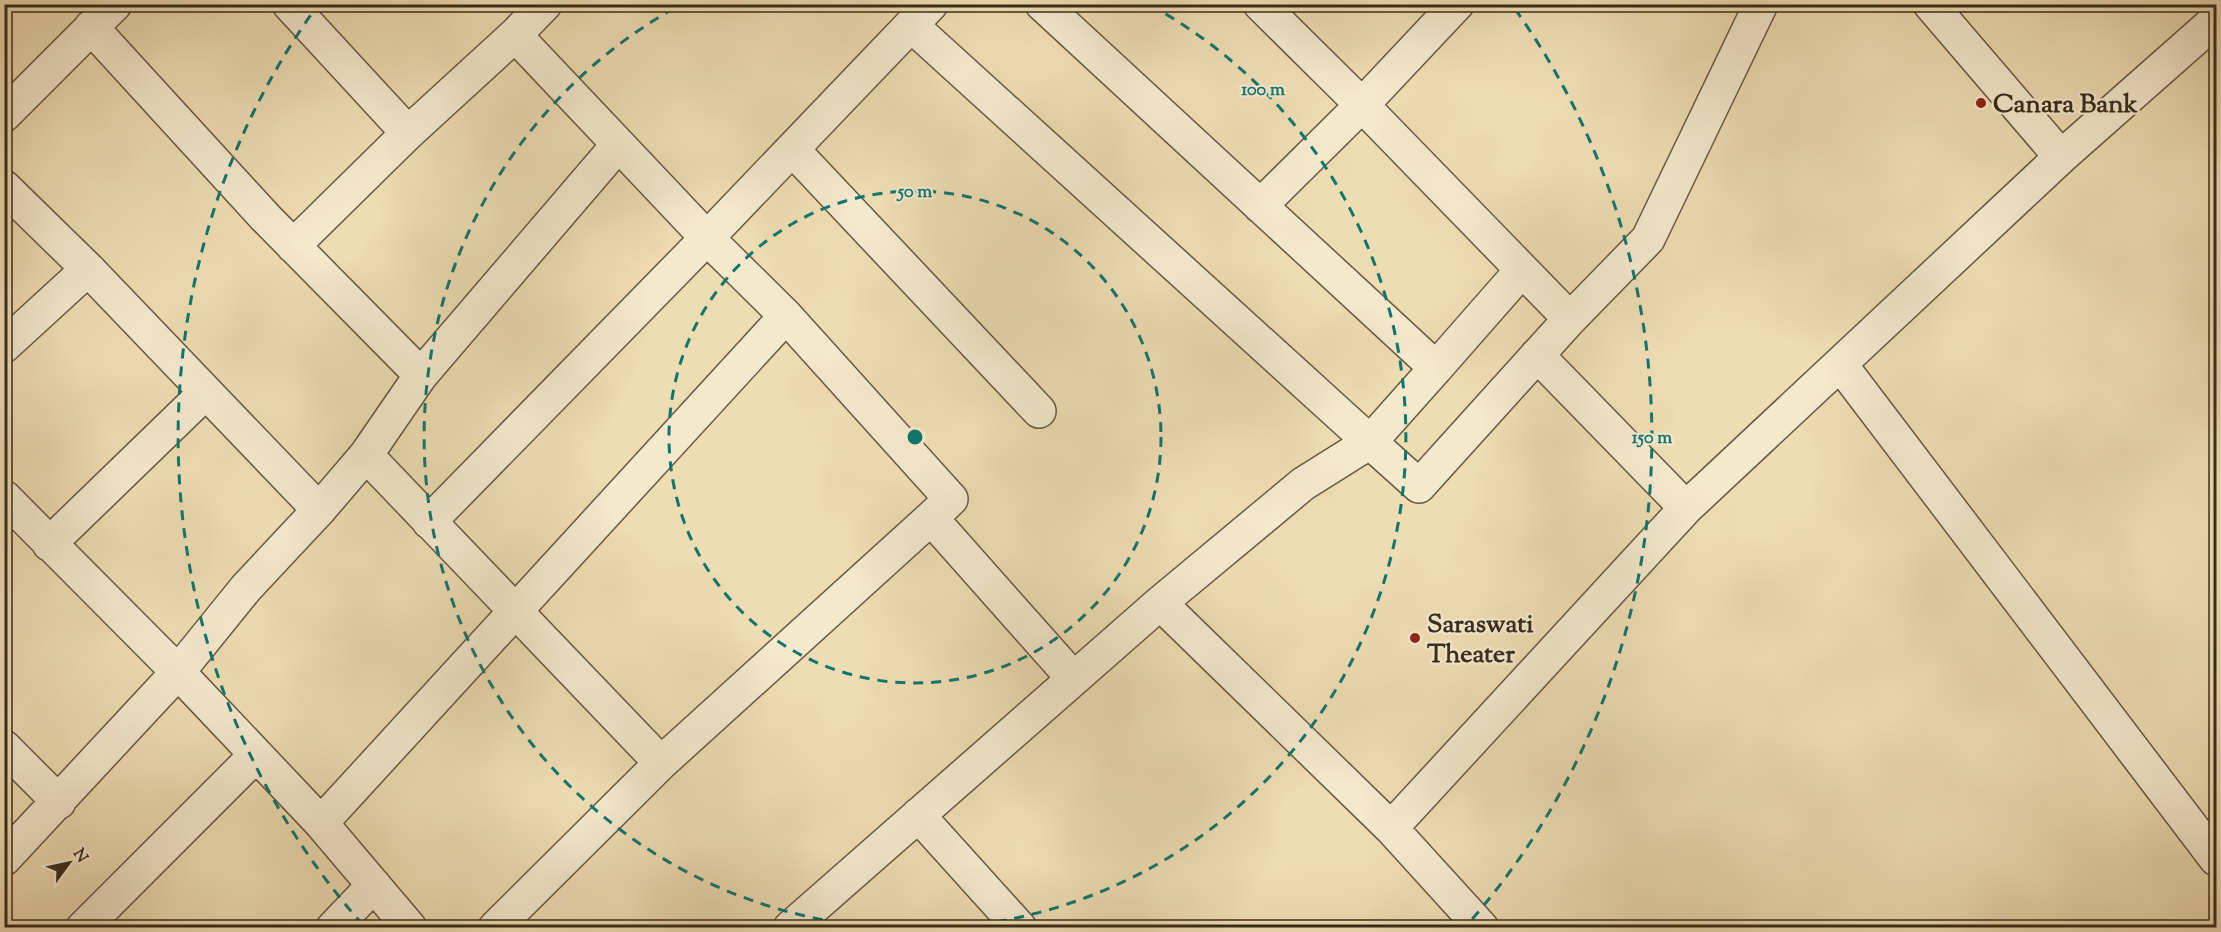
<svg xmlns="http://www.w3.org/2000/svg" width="2221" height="932" viewBox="0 0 2221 932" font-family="'Sorts Mill Goudy',serif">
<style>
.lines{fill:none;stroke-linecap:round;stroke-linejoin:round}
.minor-casing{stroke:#665842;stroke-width:36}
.minor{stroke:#f4e8cd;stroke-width:33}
.ring{fill:none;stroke:#0f766e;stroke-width:3;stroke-dasharray:10 8}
.poi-dot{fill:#8f2418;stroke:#f4e8cd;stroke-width:2}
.labels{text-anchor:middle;stroke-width:4.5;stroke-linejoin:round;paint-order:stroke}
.poi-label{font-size:26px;font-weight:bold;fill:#382c1c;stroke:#f4e8cd;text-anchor:start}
.centre{fill:#0f766e;stroke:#f4e8cd;stroke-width:3}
.ring-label{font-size:18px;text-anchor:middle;font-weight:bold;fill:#0f766e;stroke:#f4e8cd;stroke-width:4.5;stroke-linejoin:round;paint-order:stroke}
</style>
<rect width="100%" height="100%" fill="#eedcb2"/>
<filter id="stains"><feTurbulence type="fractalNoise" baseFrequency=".00333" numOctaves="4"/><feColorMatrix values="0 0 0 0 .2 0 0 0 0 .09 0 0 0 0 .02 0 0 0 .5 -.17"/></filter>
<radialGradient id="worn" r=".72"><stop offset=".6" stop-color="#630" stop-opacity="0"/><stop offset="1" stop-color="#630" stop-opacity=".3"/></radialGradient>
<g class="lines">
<g class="minor-casing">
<path id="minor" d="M289,4L408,133L293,246
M1260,4L1362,105L1570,319
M1930,4L2061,157
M911,25L1370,442L1436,368L1042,4
M91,27L265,217L421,375
M515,35L707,238L786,316L951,499L931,518L1073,678
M4,115L115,4
M408,133L515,35L545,4
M792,149L1039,411
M4,187L88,269L319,510
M1260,206L1362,105L1457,4
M4,346L88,269
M1537,355L1686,508
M1840,364L2216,859
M1436,368L1522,270
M366,455L661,763
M4,497L178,672L321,823L410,928
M429,522L707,238L931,4
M49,544L205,393
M1160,603L1391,828
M4,747L59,802
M918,815L1020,928
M321,823L786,316
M4,859L178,672L246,588L319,510L366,455L421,375L618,145
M83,928L255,756
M333,928L374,885
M495,928L661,763L931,518
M790,928L1160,603L1303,484L1370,442L1419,486L1570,319L1648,239L1761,4
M1482,928L1391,828L1686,508L2061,157L2216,20"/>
</g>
<use href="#minor" class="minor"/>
</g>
<g class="ring">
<circle cx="915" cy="437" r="246"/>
<path d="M876 927A492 492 0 0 1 680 5M1150 5A492 492 0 0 1 954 927"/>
<path d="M363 925A737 737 0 0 1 315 9M1515 9A737 737 0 0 1 1467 925"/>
</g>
<g class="poi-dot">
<circle cx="1981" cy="103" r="6"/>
<circle cx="1415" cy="638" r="6"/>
</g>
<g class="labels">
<g class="poi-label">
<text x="1993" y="112">Canara Bank</text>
<text x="1427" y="632">Saraswati<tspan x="1427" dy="30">Theater</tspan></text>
</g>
</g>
<circle cx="915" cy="437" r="9" class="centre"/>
<g class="ring-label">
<text x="1263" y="95">100 m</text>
<text x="915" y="197">50 m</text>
<text x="1652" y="443">150 m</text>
</g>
<rect width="2221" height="932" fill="none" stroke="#eedcb2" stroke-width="24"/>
<rect x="6" y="6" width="2209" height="920" fill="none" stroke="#382c1c" stroke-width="3"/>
<rect x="12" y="12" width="2197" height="908" fill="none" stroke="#382c1c" stroke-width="1.5"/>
<g transform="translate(69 863) rotate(57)" stroke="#f4e8cd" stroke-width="4.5" paint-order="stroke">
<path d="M0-4.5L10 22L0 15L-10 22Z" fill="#382c1c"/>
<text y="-9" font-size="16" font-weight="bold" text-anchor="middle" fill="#382c1c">N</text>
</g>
<rect width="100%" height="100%" filter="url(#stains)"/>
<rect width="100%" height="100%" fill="url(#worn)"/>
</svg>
